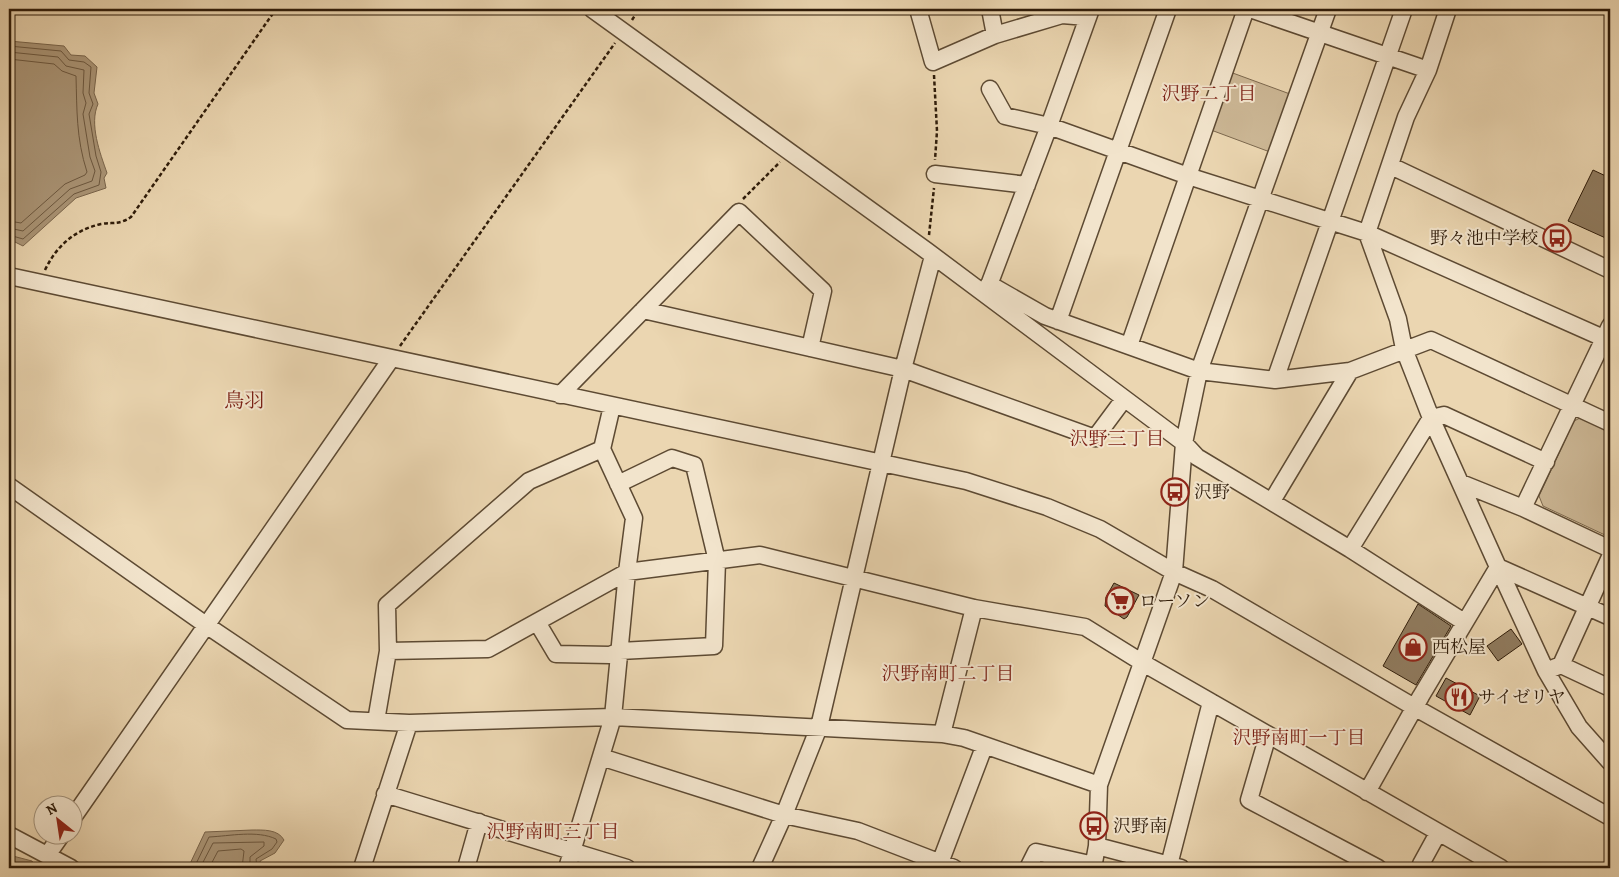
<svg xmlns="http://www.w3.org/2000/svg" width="1619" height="877" viewBox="0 0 1619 877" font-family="Alegreya,'Noto Serif JP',serif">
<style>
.green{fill:#cbb694;stroke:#7c684e}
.water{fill:#ab9678;stroke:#79654c}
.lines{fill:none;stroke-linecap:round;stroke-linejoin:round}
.shore{stroke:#6c5840;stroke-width:1}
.building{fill:#907c60;stroke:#2e1b09}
.minor-casing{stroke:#5d4a33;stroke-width:19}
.path{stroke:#2e1b09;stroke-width:2.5;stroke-dasharray:4 2.5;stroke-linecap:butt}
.minor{stroke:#f2e4cc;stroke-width:16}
.labels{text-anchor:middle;stroke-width:4;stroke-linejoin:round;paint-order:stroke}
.poi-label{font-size:18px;fill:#2e1b09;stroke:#f2e4cc;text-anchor:start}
.neighbourhood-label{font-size:19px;fill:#7a1f14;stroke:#f2e4cc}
.quarter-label{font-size:20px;fill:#7a1f14;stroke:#f2e4cc}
</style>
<rect width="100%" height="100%" fill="#ebd6b1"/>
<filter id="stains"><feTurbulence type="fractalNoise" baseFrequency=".004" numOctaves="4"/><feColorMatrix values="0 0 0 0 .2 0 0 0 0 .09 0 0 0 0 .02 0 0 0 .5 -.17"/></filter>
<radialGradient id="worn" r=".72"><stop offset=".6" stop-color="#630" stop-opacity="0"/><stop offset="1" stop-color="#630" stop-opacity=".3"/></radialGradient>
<path class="green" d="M1230,72L1290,94L1270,152L1211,130Z
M1584,416L1610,428V533L1605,535L1543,506L1539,496L1574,421Z"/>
<path class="water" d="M9,41L64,46L71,55L85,56L97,67L94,93L98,104C89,124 100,153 107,173L104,178L106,188L76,198L23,246L9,239Z
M252,830C263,830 278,829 284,840L275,853L260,861L262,868H188L205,832Z
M9,855L32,861L36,868H9Z"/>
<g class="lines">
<path class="shore" d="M9,46L61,51L69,60L84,62L91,67L89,93L93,104L89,114L96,156L101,172L99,185L74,194L23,239L9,235
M9,52L58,57L66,66L84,70L83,93L86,103L83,114L90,157L95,171L92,181L70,189L23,231L9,228
M9,59L54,64L62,71L76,76C77,109 76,138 87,172L85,175L65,184L21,223L9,221
M194,868L209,837C230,836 257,830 276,839L277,842L272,849L256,859L257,868
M200,868L213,843L264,842V846L250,857V868
M209,868L218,851L241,849L244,851L242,868"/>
</g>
<path class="building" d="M1593,170L1610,178V240L1568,221Z
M1114,583L1139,595L1127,617L1124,619L1105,606L1106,597Z
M1418,604L1451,626L1416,685L1383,666Z
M1511,629L1522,644L1498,661L1487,646Z
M1446,678L1480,696L1470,715L1436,696Z"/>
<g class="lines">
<g class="minor-casing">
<path id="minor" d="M592,9L927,251L1184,443L1197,457L1350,549L1464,622
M918,9L933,62L995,35L1062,15L1087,17
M990,9L995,35
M1250,9L1428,70
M1448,9L1428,70L1406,117L1367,233L1398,319L1404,349L1431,418L1498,567L1546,671L1579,727L1610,762
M990,89L1005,116L1049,126L1188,176L1367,233L1610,341
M1391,166L1610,270
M935,174L1027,185
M9,276L966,481L1047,507L1100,529L1174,572L1212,589L1414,707L1610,817
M989,284L1045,316L1199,371L1275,380L1350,371L1431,340L1610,423
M986,293L1049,126L1091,9
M643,310L903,369L1095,438L1124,399
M1058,321L1168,9
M1610,326L1523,508L1610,549
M1129,346L1246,9
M1275,380L1404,9
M560,395L739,212L823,291L810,348
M1461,483L1523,508
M9,486L206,625L347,720L409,723L613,717L942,734L964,738L1099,785
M1272,501L1350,371
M1350,549L1431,418L1444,415L1546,462
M537,622L556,654L610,655L620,651L714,646L717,561L694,465L672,458L618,484
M388,651L488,649L627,572L634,518L602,449L612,406
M1561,665L1610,688
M1546,671L1561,665L1610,557
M376,721L388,651L387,605L529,481L602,449
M942,734L974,608
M1268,735L1249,800L1378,868
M601,757L784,815L858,831L954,868
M1367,792L1421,696L1498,567L1610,617
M385,794L627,868
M72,819L391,359
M9,835L71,868
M1097,846L1181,868
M48,854L62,834
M940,863L984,747
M1169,865L1211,702
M362,868L409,723
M466,868L479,822
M567,868L613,717L627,572L760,555L974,608L1085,627L1143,663L1501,868
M760,868L784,815L819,727L903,369L933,256
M1028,868L1036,852L1094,865
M1093,868L1097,846L1099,785L1174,572L1184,443L1199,371L1328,9
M1422,868L1421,864L1438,833"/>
</g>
<path class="path" d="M632,20L639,9
M934,75L937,131L935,160
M743,199L780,162
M929,235L934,188
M45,270C57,245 75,230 101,224C114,222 119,225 131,217L276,9
M400,346L615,43"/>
<use href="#minor" class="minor"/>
</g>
<defs>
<g id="bus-ring" transform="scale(1.4375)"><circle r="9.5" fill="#f2e4cc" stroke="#8f2418" stroke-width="1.5"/><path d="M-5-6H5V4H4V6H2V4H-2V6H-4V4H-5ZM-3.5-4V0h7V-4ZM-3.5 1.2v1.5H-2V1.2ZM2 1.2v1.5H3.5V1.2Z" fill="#8f2418"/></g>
<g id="supermarket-ring" transform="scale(1.4375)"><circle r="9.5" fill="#f2e4cc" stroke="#8f2418" stroke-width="1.5"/><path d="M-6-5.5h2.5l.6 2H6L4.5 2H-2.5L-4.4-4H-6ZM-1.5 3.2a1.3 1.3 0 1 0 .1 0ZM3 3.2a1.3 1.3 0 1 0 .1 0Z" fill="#8f2418"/></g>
<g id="shop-ring" transform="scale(1.4375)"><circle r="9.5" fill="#f2e4cc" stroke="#8f2418" stroke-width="1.5"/><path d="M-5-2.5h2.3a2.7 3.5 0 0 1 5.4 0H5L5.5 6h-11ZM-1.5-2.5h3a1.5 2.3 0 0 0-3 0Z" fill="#8f2418"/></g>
<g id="restaurant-ring" transform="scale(1.4375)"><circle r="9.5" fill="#f2e4cc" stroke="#8f2418" stroke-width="1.5"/><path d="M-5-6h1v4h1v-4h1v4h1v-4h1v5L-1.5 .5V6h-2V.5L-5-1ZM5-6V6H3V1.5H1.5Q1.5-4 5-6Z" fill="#8f2418"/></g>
</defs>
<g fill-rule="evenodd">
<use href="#bus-ring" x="1557" y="238"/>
<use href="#bus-ring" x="1175" y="492"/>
<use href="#supermarket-ring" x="1120" y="601"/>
<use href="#shop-ring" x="1413" y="647"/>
<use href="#restaurant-ring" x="1459" y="697"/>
<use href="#bus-ring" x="1094" y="826"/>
</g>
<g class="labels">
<g class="poi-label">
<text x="1538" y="244" text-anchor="end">野々池中学校</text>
<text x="1194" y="498">沢野</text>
<text x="1139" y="607">ローソン</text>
<text x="1432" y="653">西松屋</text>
<text x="1478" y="703">サイゼリヤ</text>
<text x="1113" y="832">沢野南</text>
</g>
<g class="neighbourhood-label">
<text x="1209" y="100">沢野二丁目</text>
<text x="1117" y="445">沢野三丁目</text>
<text x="948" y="680">沢野南町二丁目</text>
<text x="1299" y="744">沢野南町一丁目</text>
<text x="553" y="838">沢野南町三丁目</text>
</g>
<g class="quarter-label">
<text x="244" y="407">鳥羽</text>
</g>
</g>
<rect width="1619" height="877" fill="none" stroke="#ebd6b1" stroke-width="30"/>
<rect x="10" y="10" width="1599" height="857" fill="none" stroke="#2e1b09" stroke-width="2.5"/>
<rect x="15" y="15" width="1589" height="847" fill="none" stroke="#2e1b09"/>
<g transform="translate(58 820) rotate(330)"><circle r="24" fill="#f2e4cc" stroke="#a4947e"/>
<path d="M0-4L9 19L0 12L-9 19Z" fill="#8f2418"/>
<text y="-8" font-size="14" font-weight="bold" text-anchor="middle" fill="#2e1b09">N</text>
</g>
<rect width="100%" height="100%" filter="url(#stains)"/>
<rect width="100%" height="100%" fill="url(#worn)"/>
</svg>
